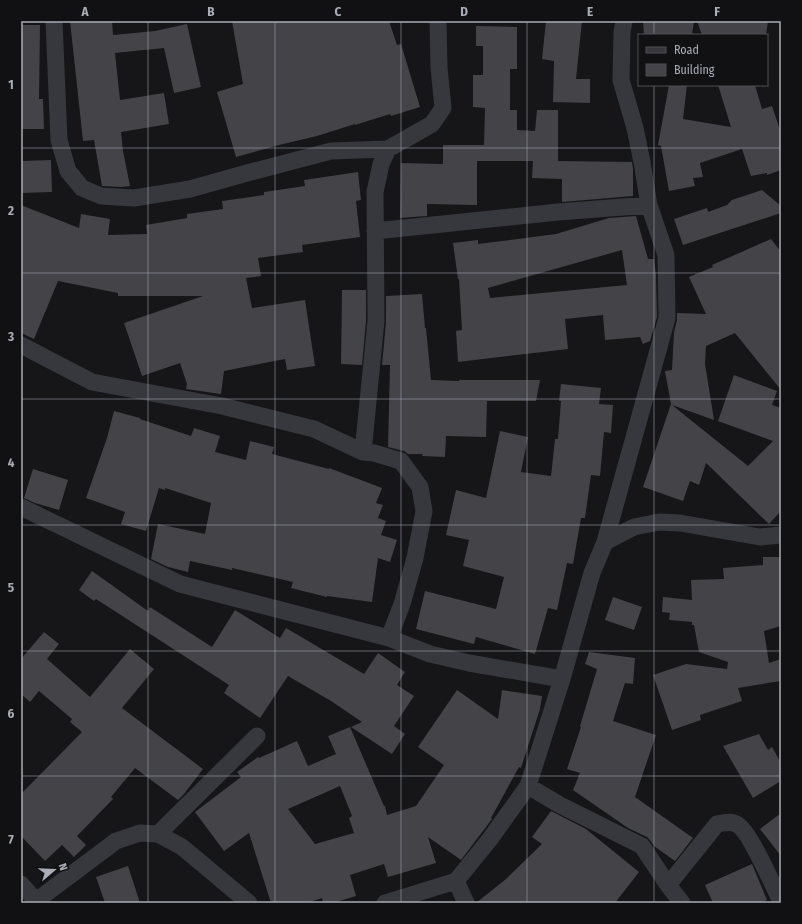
<svg xmlns="http://www.w3.org/2000/svg" width="802" height="924" viewBox="0 0 802 924" font-family="'Fira Sans Condensed',sans-serif">
<style>
.building{fill:#434348;fill-rule:evenodd}
.lines{fill:none;stroke-linecap:round;stroke-linejoin:round}
.minor{stroke:#37383d;stroke-width:17}
.grid{fill:none;stroke:#a9adb7;stroke-width:1;stroke-opacity:0.55}
.neatline{fill:none;stroke:#a9adb7;stroke-width:1.5}
.grid-label{font-size:13px;text-anchor:middle;font-weight:bold;fill:#a9adb7}
</style>
<rect width="100%" height="100%" fill="#161618"/>
<path class="building" d="M70,21H112L113,35L155,31L187,24L201,87L174,93L164,48L115,53L120,100L164,93L169,124L121,132L123,151L130,186L121,187L102,186L94,140L83,141Z
M232,21H389L397,45L401,44L420,107L391,116L390,114L355,125V124L317,136L279,145L236,157L217,92L243,84Z
M546,21H582L576,79H590V103L553,102L554,61L542,59Z
M643,21H694L692,35H644Z
M697,21H768L766,35H702Z
M21,25H40L39,99H43L44,129H21Z
M476,26L517,27V69H510V110H517V130L535,131L537,110H558V161L632,162L633,169V196L562,202V179L532,178L533,161H477V205L427,204V216L400,218L401,163L443,164V145H484L485,108L473,107V75H483V46H476Z
M669,85H687L683,119L731,127L718,85H755L762,109L772,106L781,133V170L767,175V173L751,176L742,149L700,163L703,177L693,178L695,186L669,191L661,146L658,145Z
M51,160L52,192L21,193V161Z
M358,172L361,200L356,201L360,237L302,245L303,252L258,258L261,276L246,278L252,308L305,300L315,366L287,370L285,359L224,371L221,394L186,389L187,384L180,363L142,376L124,323L203,296H118V293L58,281L34,339L21,333V205L79,228L81,214L110,219L108,235L147,234L146,225L187,218V214L223,209L222,201L264,195V192L305,186L304,180Z
M762,190L781,206V213L683,245L674,219L707,208L708,212L727,205L732,200Z
M636,216L648,259H654L656,275L657,317L650,341L643,344L640,337L605,340L603,315L565,319L568,349L458,362L456,331L462,330L459,279H458L453,243L478,240V244L556,234L609,218ZM622,250L627,285L490,298L488,288Z
M771,239L781,252V390L735,333L706,346L705,364L714,420L672,405L748,466L773,441L718,421L734,375L777,391L772,405L781,408V511L769,524L706,463L699,485L690,481L683,501L643,487L671,404L665,371L672,370L674,332L677,320V313L706,314L689,277L713,267L712,265Z
M342,290H366V321L362,365L341,364Z
M422,294L425,328H426L431,380L459,381V380H540L536,401H487L486,437L446,436L445,457L422,456L423,454H408L404,451L388,447L390,365H382L386,322V296Z
M561,384L601,388L599,404L613,405L611,433L604,432L600,476L591,475L585,518H581L573,564L567,563L557,610L548,608L535,654L476,637L474,644L416,629L425,591L496,609L504,577L463,566L469,540L446,535L456,490L486,498L500,431L528,437L521,472L551,476L555,439H558L561,401H559Z
M114,411L140,418V419L191,436L194,428L220,436L215,452L246,460L250,441L274,447L272,454L329,469V468L382,488L376,503L383,505L378,518L386,521L381,535L397,540L390,562L378,558L372,602L327,596V597L291,588L293,582L232,568V570L190,561L188,572L168,567L151,559L158,524L205,534L211,503L165,488V490L159,488L146,531L121,524L125,512L86,498L107,438Z
M33,469L68,480L59,510L35,503L24,498Z
M763,557H781V626L764,631L769,663L781,659V681L738,688L742,701L700,715L701,720L672,730L653,675L686,664L727,669L728,662L699,652L694,625H692V622L669,620L670,613L662,612L663,597L692,600L691,580L724,579L723,568L763,565Z
M92,571L148,611L150,607L212,647L235,610L280,638L286,628L364,674L378,653L405,672L397,685L414,696L394,726L405,734L392,754L351,727L362,722L331,701L288,676L260,718L224,693L229,685L96,599L94,601L79,590Z
M613,597L642,607L634,630L605,620Z
M44,632L59,644L47,659L90,697L130,649L154,669L122,708L203,769L184,794L178,800L135,768L111,797L113,799L77,836L86,845L74,857L62,845L45,861L21,836V794L82,732L70,722L72,719L39,691L30,702L21,694V659Z
M589,652L635,658L633,684L625,683L613,721L656,735L635,797L693,838L675,861L654,846L650,840L647,837L628,828L573,790L580,773L567,769L581,727L580,726L597,669L585,664Z
M457,690L498,719L502,690L542,696L540,709L521,768L519,767L491,818L492,819L461,860L428,837L436,863L388,877L384,864L350,875L356,896L333,903H323L322,898L307,903H271L249,833L224,851L195,812L241,777L237,772L258,757L259,758L297,741L308,766L336,754L328,736L350,727L384,806H385L387,815L416,806L444,765L418,747ZM340,786L352,816L349,818L354,833L315,844L288,809Z
M759,734L768,750L772,747L781,763V781L753,798L723,746Z
M551,811L586,829L639,872L615,903H476L506,879L542,844L532,837Z
M781,813V856L760,829Z
M752,864L767,900L760,903H713L705,885Z
M128,866L140,903H105L96,877Z"/>
<g class="lines">
<path class="minor" d="M54,21L59,140L68,171L82,188L101,196L134,198L190,189L247,173L331,151L388,149L432,124L443,108L439,68L438,21
M375,231L558,212L649,205
M21,345L92,382L222,406L314,429L363,452L374,453L401,461L420,487L424,511L415,558L402,604L389,638
M363,452L376,321L375,192L381,164L388,149
M21,507L180,584L389,638L430,654L469,663L562,679
M605,542L634,527L659,522L680,523L760,537L781,535
M528,786L560,805L642,846L668,885L682,903
M158,834L257,736
M456,881L466,903
M21,884L36,901
M668,885L717,824C724,823 731,820 738,825C750,832 773,886 781,901
M33,903L36,901L116,841L140,833L158,834L182,847L249,903
M385,903L456,881L490,839L528,786L562,679L592,573L605,542L667,318L666,255L649,205L642,162L635,128L621,80L622,32L624,21"/>
</g>
<path class="grid" d="M148,21V903M275,21V903M401,21V903M527,21V903M654,21V35M654,85V903M21,148H781M21,273H781M21,399H781M21,525H781M21,651H781M21,776H781"/>
<rect width="802" height="924" fill="none" stroke="#111113" stroke-width="44"/>
<rect x="638" y="34" width="130" height="52" fill="#111113" stroke="#4e4f55"/>
<rect x="646" y="47" width="20" height="6" fill="#37383d" stroke="#4e4f55"/>
<text x="674" y="54" font-size="12" fill="#a9adb7">Road</text>
<rect x="646" y="64" width="20" height="12" fill="#434348" stroke="#4e4f55"/>
<text x="674" y="74" font-size="12" fill="#a9adb7">Building</text>
<g transform="translate(54 870) rotate(71)" stroke="#111113" stroke-width="3" paint-order="stroke">
<path d="M0-3L7 15L0 10L-7 15Z" fill="#a9adb7"/>
<text y="-6" font-size="11" font-weight="bold" text-anchor="middle" fill="#a9adb7">N</text>
</g>
<rect x="22" y="22" width="758" height="880" class="neatline"/>
<g class="grid-label">
<text x="85" y="16">A</text>
<text x="211" y="16">B</text>
<text x="338" y="16">C</text>
<text x="464" y="16">D</text>
<text x="590" y="16">E</text>
<text x="717" y="16">F</text>
<text x="11" y="89">1</text>
<text x="11" y="215">2</text>
<text x="11" y="341">3</text>
<text x="11" y="467">4</text>
<text x="11" y="592">5</text>
<text x="11" y="718">6</text>
<text x="11" y="844">7</text>
</g>
</svg>
